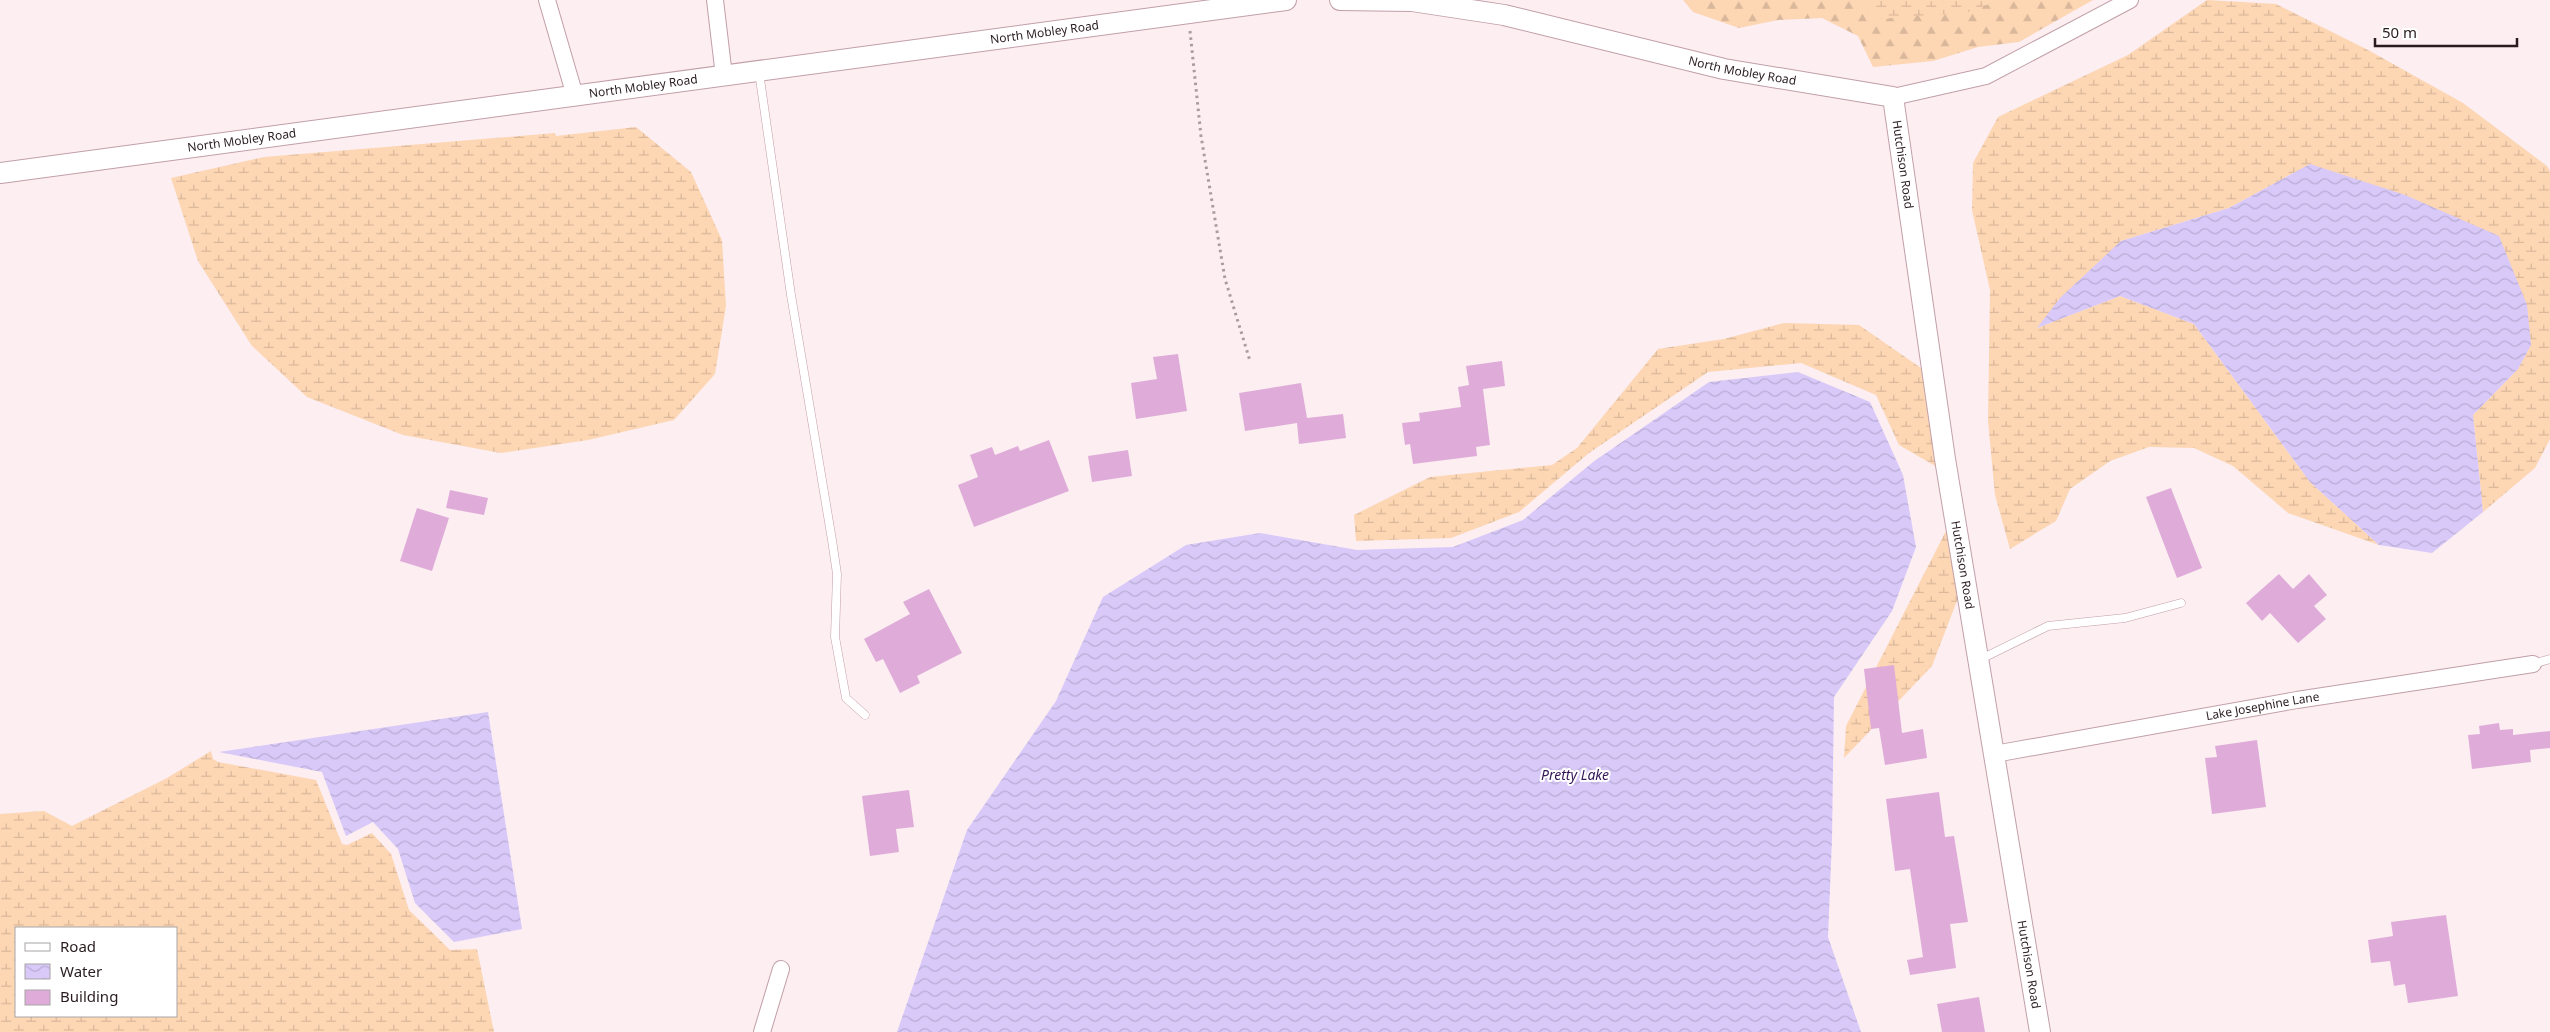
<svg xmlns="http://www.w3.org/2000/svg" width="2550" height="1032" viewBox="0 0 2550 1032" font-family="'Noto Sans',sans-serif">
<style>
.forest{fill:url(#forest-firs)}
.wetland{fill:url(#wetland-marsh);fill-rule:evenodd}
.water{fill:url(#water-waves)}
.building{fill:#dfacd9}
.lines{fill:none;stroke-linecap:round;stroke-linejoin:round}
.service-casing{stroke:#c19fa8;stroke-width:9}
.minor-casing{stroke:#c19fa8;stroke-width:18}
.tertiary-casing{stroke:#c19fa8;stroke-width:22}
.path{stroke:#a99c9f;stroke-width:3;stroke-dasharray:2.5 4;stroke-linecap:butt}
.service{stroke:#fff;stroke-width:8}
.minor{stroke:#fff;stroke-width:16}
.tertiary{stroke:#fff;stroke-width:20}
.labels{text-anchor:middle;stroke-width:4;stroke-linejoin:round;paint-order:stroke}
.street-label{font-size:12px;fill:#291c1f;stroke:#fff}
.water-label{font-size:14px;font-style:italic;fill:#331558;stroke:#fff}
</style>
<defs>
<pattern id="forest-firs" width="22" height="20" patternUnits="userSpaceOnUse" patternTransform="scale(1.25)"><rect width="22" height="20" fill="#fdd6b4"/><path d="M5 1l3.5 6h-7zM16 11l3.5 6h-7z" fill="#d9b79a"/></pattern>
<pattern id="wetland-marsh" width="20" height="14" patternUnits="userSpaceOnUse" patternTransform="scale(1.25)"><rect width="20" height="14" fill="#fdd6b4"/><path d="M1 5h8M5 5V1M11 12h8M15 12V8" fill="none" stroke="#d9b79a"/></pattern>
<pattern id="water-waves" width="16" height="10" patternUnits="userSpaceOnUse" patternTransform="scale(1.25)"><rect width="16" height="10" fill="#d8c9f9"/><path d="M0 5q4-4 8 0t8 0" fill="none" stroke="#b9acd5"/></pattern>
</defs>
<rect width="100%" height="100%" fill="#fceef1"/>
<path class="forest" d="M1683,0H2093L2019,42L1978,47L1933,61L1873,67L1858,36L1822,18L1778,20L1739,28L1693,12Z"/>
<path class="wetland" d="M1855,0H2000L1968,12L1881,19Z
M2207,0L2276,4L2368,50L2463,103L2547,166L2550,171V439L2535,468L2483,512L2473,415L2518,369L2310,164L2229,208L2121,241L2037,328L2120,296L2194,324L2310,482L2379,545L2288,513L2233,466L2194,448L2149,447L2110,461L2070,489L2056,521L2010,549L1995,495L1988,421L1990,290L1972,210L1973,163L1998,117L2128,55Z
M636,127L691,172L722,240L726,306L715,374L674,420L588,440L501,453L403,435L307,397L252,346L198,261L171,178L264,157L555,133L556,136Z
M1784,323L1859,325L1921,368L1937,467L1899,445L1876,395L1801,363L1708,372L1589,453L1519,512L1451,538L1356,541L1354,515L1430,477L1552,465L1577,448L1658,349L1724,339Z
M1946,524L1958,598L1932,666L1844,758L1846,726L1946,531Z
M211,751L213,759L218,762L316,780L342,844L347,845L372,833L391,854L409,910L450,950L477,949L494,1032H0V814L44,811L72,826L167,778ZM16,928H176V1016H16Z"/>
<path class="water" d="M2310,164L2405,195L2499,236L2527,305L2531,345L2518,369L2473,415L2483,512L2432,553L2379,545L2310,482L2194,324L2120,296L2037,328L2060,298L2121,241L2229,208Z
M1798,372L1870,402L1903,475L1916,547L1892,611L1834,697L1832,839L1828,937L1861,1032H897L967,830L1056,701L1103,597L1186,545L1260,533L1357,550L1453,547L1523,520L1593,462L1709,382Z
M488,712L522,929L454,942L415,903L398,849L373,822L346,836L322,772L219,752Z"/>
<path class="building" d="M1178,354L1187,411L1136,419L1131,383L1157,379L1153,357Z
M1502,361L1505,386L1483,389L1490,445L1476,447L1477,456L1413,464L1410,444L1405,445L1402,423L1420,421L1419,413L1461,407L1458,387L1469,385L1466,366Z
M1301,383L1307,418L1343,414L1346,438L1299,444L1297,423L1245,431L1239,393Z
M1049,440L1069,491L974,527L958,485L978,477L970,455L992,447L995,455L1018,446L1020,451Z
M1128,450L1132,476L1092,482L1088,456Z
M2171,488L2202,568L2177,578L2146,497Z
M450,490L488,498L484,515L446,508Z
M417,508L449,518L432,571L400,561Z
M2279,574L2293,589L2309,574L2327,595L2314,606L2326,619L2298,643L2270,613L2262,621L2246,603Z
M929,589L962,653L917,676L920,683L900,693L883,659L876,662L864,639L910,614L903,602Z
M1894,665L1902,733L1923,729L1927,758L1885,765L1879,728L1871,729L1864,669Z
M2499,723L2500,730L2513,729V735L2550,731V748L2530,750L2531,762L2472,769L2468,735L2480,734L2479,726Z
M2257,740L2266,807L2212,814L2205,758L2217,757L2215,746Z
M909,790L914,827L896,829L899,852L870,856L862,796Z
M1939,792L1945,837L1954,836L1968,922L1950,924L1956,968L1910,975L1907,960L1923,957L1910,869L1895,871L1886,799Z
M2446,915L2458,996L2408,1003L2405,984L2394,986L2390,961L2371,963L2368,940L2393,936L2391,922Z
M1979,997L1985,1032H1942L1937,1004Z"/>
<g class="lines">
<g class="service-casing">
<path id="service" d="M759,72L791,295L832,540L837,574L835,637L846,698L865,715
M1979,660L2048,626L2125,618L2181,603
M2533,664L2550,659"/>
</g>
<g class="minor-casing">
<g id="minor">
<path d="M547,0L575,96"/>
<path d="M715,0L724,76"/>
<path d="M1893,97L1986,76L2130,0"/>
<path id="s1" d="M1992,751L2000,753L2297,700L2533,664"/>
<path d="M762,1032L781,969"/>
</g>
</g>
<g class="tertiary-casing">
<g id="tertiary">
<path id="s2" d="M1340,0L1412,1L1504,15L1724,69L1893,97L1945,459L2040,1032"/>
<path id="s3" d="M0,173L1286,0"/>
</g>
</g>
<path class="path" d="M1190,31L1201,136L1225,279L1250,361"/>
<use href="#service" class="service"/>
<use href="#minor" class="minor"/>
<use href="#tertiary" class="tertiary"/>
</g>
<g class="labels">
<g class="street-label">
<text dy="4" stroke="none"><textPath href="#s3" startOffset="1054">North Mobley Road</textPath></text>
<text dy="4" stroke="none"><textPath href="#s2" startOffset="410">North Mobley Road</textPath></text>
<text dy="4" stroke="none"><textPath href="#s3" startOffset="649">North Mobley Road</textPath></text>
<text dy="4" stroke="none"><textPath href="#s3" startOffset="244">North Mobley Road</textPath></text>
<text dy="4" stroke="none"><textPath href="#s2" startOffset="631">Hutchison Road</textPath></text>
<text dy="4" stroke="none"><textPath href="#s2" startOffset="1036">Hutchison Road</textPath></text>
<text dy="4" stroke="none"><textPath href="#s1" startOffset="275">Lake Josephine Lane</textPath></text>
<text dy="4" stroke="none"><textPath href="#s2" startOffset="1441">Hutchison Road</textPath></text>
</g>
<g class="water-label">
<text x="1575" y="780">Pretty Lake</text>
</g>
</g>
<rect x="15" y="927" width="162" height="90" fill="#ffffff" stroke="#a9a4a5"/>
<rect x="25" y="943" width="25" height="8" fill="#ffffff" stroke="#a9a4a5"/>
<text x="60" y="952" font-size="15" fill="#291c1f">Road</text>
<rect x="25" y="964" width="25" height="15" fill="url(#water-waves)" stroke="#a9a4a5"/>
<text x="60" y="977" font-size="15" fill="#291c1f">Water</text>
<rect x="25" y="990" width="25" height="15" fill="#dfacd9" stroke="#a9a4a5"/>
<text x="60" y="1002" font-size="15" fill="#291c1f">Building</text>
<path d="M2375 38v8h142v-8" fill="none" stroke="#291c1f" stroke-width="2.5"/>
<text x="2382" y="38" font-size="15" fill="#291c1f" stroke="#ffffff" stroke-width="4" paint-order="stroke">50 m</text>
</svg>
